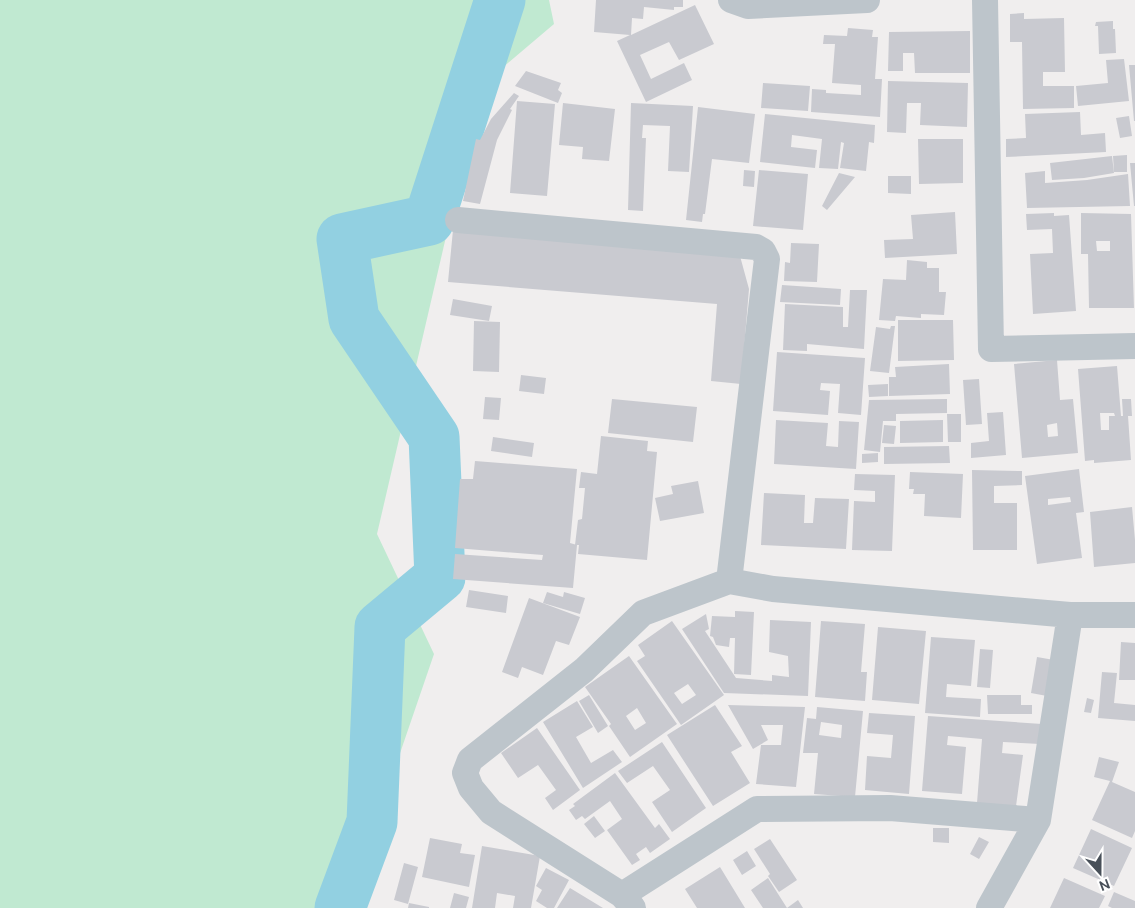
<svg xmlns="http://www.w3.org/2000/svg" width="1135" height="908" viewBox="0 0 1135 908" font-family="Ubuntu,sans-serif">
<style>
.green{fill:#c0e9d1}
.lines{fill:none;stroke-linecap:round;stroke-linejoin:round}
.river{stroke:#92d0e1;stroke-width:51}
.building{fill:#c9cad0;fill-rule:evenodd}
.minor{stroke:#bdc5cb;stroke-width:26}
</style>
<rect width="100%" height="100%" fill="#f0eeee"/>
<path class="green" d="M0,0H549L554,24L481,86L377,534L434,654L347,908H0Z"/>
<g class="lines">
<path class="river" d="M340,908L372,822L380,627L440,577L434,437L354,319L342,239L429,220L500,0"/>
</g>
<path class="building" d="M596,0H683V7H674V10L644,7L643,19L632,18L631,35L695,5L714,44L679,60L669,42L640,55L651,79L684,63L692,80L646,102L617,41L630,35L594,32Z
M1024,13V19L1064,18L1065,72H1043V86H1074V108L1023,109L1022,42H1010V14Z
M1113,21V29H1115L1116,53L1099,54L1098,26H1095L1096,22Z
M848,28L873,30L872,37H878L875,79H882L880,117L811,112L812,89L826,90V93L861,95V85L832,83L835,44H823L824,35L847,36Z
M970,31V73H915L914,53H903V71H888L889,32Z
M1124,59L1129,101L1078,106L1076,86L1108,83L1106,60Z
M1129,65H1135V121H1134Z
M526,71L561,83L558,90L562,93L558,103L515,86Z
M888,81L968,83L967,127L920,125L921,103H907L906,133L887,132Z
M763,83L810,86L808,111L761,108Z
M514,93L519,96L510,109L512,110L497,140L480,204L463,201L476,139L480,140L491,119Z
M517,101L555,104L547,196L510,193Z
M563,103L615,109L609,161L582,159L583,147L559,145Z
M631,103L693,106L689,172L668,171L670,126L643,125L642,138H646L643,211L628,210Z
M698,107L755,114L749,163L712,159L705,214H703L702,222L686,220Z
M1080,112L1081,135L1105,133L1106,152L1006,157V139L1026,138L1025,114Z
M765,114L875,125L874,143L869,142L866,171L840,168L844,143L841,142L838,169L819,168L822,139L792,135L791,147L817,150L815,168L760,162Z
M1129,116L1132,136L1120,138L1116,118Z
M918,139H963V183L919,184Z
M1127,155V172H1114L1113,156Z
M1112,156L1114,173L1084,178L1052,180L1050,163Z
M1130,163H1135V206H1134Z
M744,170L755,171L754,187L743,186Z
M759,170L808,174L803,230L753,226Z
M1045,171V183L1087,180L1128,174L1130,206L1027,208L1025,173Z
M839,173L855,177L827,210L822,206Z
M888,176H911V194L888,193Z
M955,212L957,254L885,258L884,240L913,239L911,215Z
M1054,213V216L1069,215L1076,311L1033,314L1030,254L1053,253L1052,229L1027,230L1026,214Z
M1081,213L1131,214L1134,308H1089L1088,254H1081ZM1096,241H1110V251H1097Z
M453,230L740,256L749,289L741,384L711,381L717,304L448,282Z
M791,243L819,244L817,282L784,281L785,262L790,263Z
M907,260L927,262V268H939V292H946L944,315L921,314V318L896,316L895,321L879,320L883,279L906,280Z
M782,285L841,289L840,305L780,302Z
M850,290H867L864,349L807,344V351L783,350L785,304L843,307V327H848Z
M453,299L492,306L489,321L450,315Z
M898,320H953L954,360L898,361Z
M474,321L500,322L499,372L473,371Z
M891,326H895L889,373L870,371L876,327L890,329Z
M777,352L865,358L861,415L838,413L840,384L821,383L820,390L830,391L828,415L773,411Z
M1057,360L1060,400L1073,399L1078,453L1022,458L1014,364ZM1057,423L1058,436L1048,437L1047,425Z
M949,364L950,394L889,396V377H896L895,367Z
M1117,366L1121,416H1128L1131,460L1094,463V460L1085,461L1078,369ZM1100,413H1114L1115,416H1109V430H1101Z
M521,375L546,378L544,394L519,391Z
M979,379L982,424L966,425L963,380Z
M888,384V396L869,397L868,385Z
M485,397L501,398L499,420L483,419Z
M612,399L697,407L693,442L608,433Z
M947,399V413L896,414V421H883L880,452L864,450L869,400Z
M1122,399H1131L1132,416H1123Z
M1003,412L1006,455L971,458V443L989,441L987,413Z
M947,414H961V442H948Z
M776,420L828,423L826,446L838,447L839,421L859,422L856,469L774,464Z
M943,420V442L900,443V421Z
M884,425L896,426L894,444L882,443Z
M601,436L648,441L647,451L657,452L647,560L578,554L579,545H575L578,520L582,519L585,488H579L581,472L597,474Z
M493,437L534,443L532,457L491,451Z
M949,446L950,463L884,464V447Z
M878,453V462L862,463V454Z
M475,461L577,469L570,543L577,545L573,588L453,579L455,554L542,560L543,555L455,548L460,479H473Z
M1079,469L1084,512L1076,513L1082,558L1037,564L1025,476ZM1070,497L1071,502L1048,505V499Z
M972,470L1022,471V485L994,486V503H1017V550H973Z
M910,472L963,474L961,518L924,516L925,494H913L914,489H909Z
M855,474L895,475L892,551L852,550L854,501L875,502V491L854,490Z
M698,481L704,513L660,521L655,498L673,494L671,486Z
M764,493L805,495L804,523H813L815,498L849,499L846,549L761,545Z
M1132,507L1135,540V563L1094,567L1090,512Z
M469,590L508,596L506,613L466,607Z
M547,592L563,597L564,592L585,598L580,614L543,603Z
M529,598L580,617L569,645L556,641L543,675L522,667L518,678L502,672Z
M735,611L754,612L751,675L734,674L735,638H730L729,647L716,645L713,637L710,636L712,616L735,617Z
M706,614L709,629L705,631L736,678L772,681V675L789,677L788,656L769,652L770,620L811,622L808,696L724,693L682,629Z
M672,621L724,695L681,725L637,661L645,656L638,645ZM688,684L696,695L682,704L674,693Z
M821,621L865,624L861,672H867L865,701L815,697Z
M878,627L926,631L919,704L872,700Z
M931,637L975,640L971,686L947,684L946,697L981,699L980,717L925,713Z
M1121,642L1135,643V680H1119Z
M980,649L993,650L990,688L977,687Z
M629,656L677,724L630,757L609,726L611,724L585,687ZM637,708L646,723L635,730L626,716Z
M1037,657L1054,660L1047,696L1031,693Z
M1102,672L1117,673L1114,703L1135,705V721L1098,718Z
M589,695L608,726L598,733L579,701Z
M987,695H1021V705H1032V714H988Z
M1087,698L1094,700L1091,713L1084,712Z
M577,701L593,727L576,737L591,763L613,750L622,762L583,788L543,722Z
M715,705L742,746L731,752L750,783L713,806L667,735Z
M728,705L805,707L796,787L756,784L761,745H781L783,725H761L768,740L753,749Z
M817,707L863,711L855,797L814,794L818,753H803L807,718L816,719ZM821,722L842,725L841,738L819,735Z
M869,713L915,716L909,794L865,790L867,756L891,758L893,735L867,733Z
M928,716L1042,724L1040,744L1003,742L1002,753L1023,755L1016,806L977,803L982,739L948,736L947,745L966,747L962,794L922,791Z
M537,728L580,790L553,810L545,798L556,790L538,765L518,778L501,753Z
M662,742L706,808L672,832L652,802L670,790L653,766L627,783L618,771Z
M1099,757L1119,762L1112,782L1135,792V831L1132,838L1092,820L1110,781L1094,777Z
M615,773L655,828L659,824L670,839L650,853L646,847L636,854L640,860L632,865L607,830L622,819L610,801L585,819L582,816L576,820L569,810L575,806L573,804Z
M594,816L605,831L595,838L584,824Z
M933,828H949V843L933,842Z
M1091,829L1132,848L1114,886L1073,868Z
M979,837L989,842L979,859L970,854Z
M430,838L462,844L460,853L475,855L469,887L422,877Z
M770,839L797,880L779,892L768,876L770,874L754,849Z
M482,846L540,856L531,908H513L515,896L497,893L495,908H472Z
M747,851L756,866L742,875L733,860Z
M404,863L418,867L408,904L394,900Z
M720,867L745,908H697L685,889Z
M546,868L569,880L554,908H547L536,901L542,890L536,886Z
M768,878L787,908L798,900L803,908H763L751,890Z
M1064,878L1105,896L1099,908H1050Z
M570,888L603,908H557Z
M1114,892L1135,901V908H1112L1108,906Z
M454,893L469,897L466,908H450Z
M409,903L429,907V908H408Z"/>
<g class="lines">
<path class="minor" d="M731,0L748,6L867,0
M985,0L991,349L1135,346
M458,220L756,247L763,251L767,259L729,581
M622,895L757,809L890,808L1038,820
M633,908L622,895L491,812L471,788L465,773L470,760L584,670L643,613L729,581L773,589L1070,615H1135
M989,908L1038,820L1070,615"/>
</g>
<g transform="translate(1100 873) rotate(159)" stroke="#ffffff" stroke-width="4" paint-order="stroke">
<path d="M0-4L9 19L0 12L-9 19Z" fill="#485059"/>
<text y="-8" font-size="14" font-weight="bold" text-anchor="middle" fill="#485059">N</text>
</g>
</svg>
